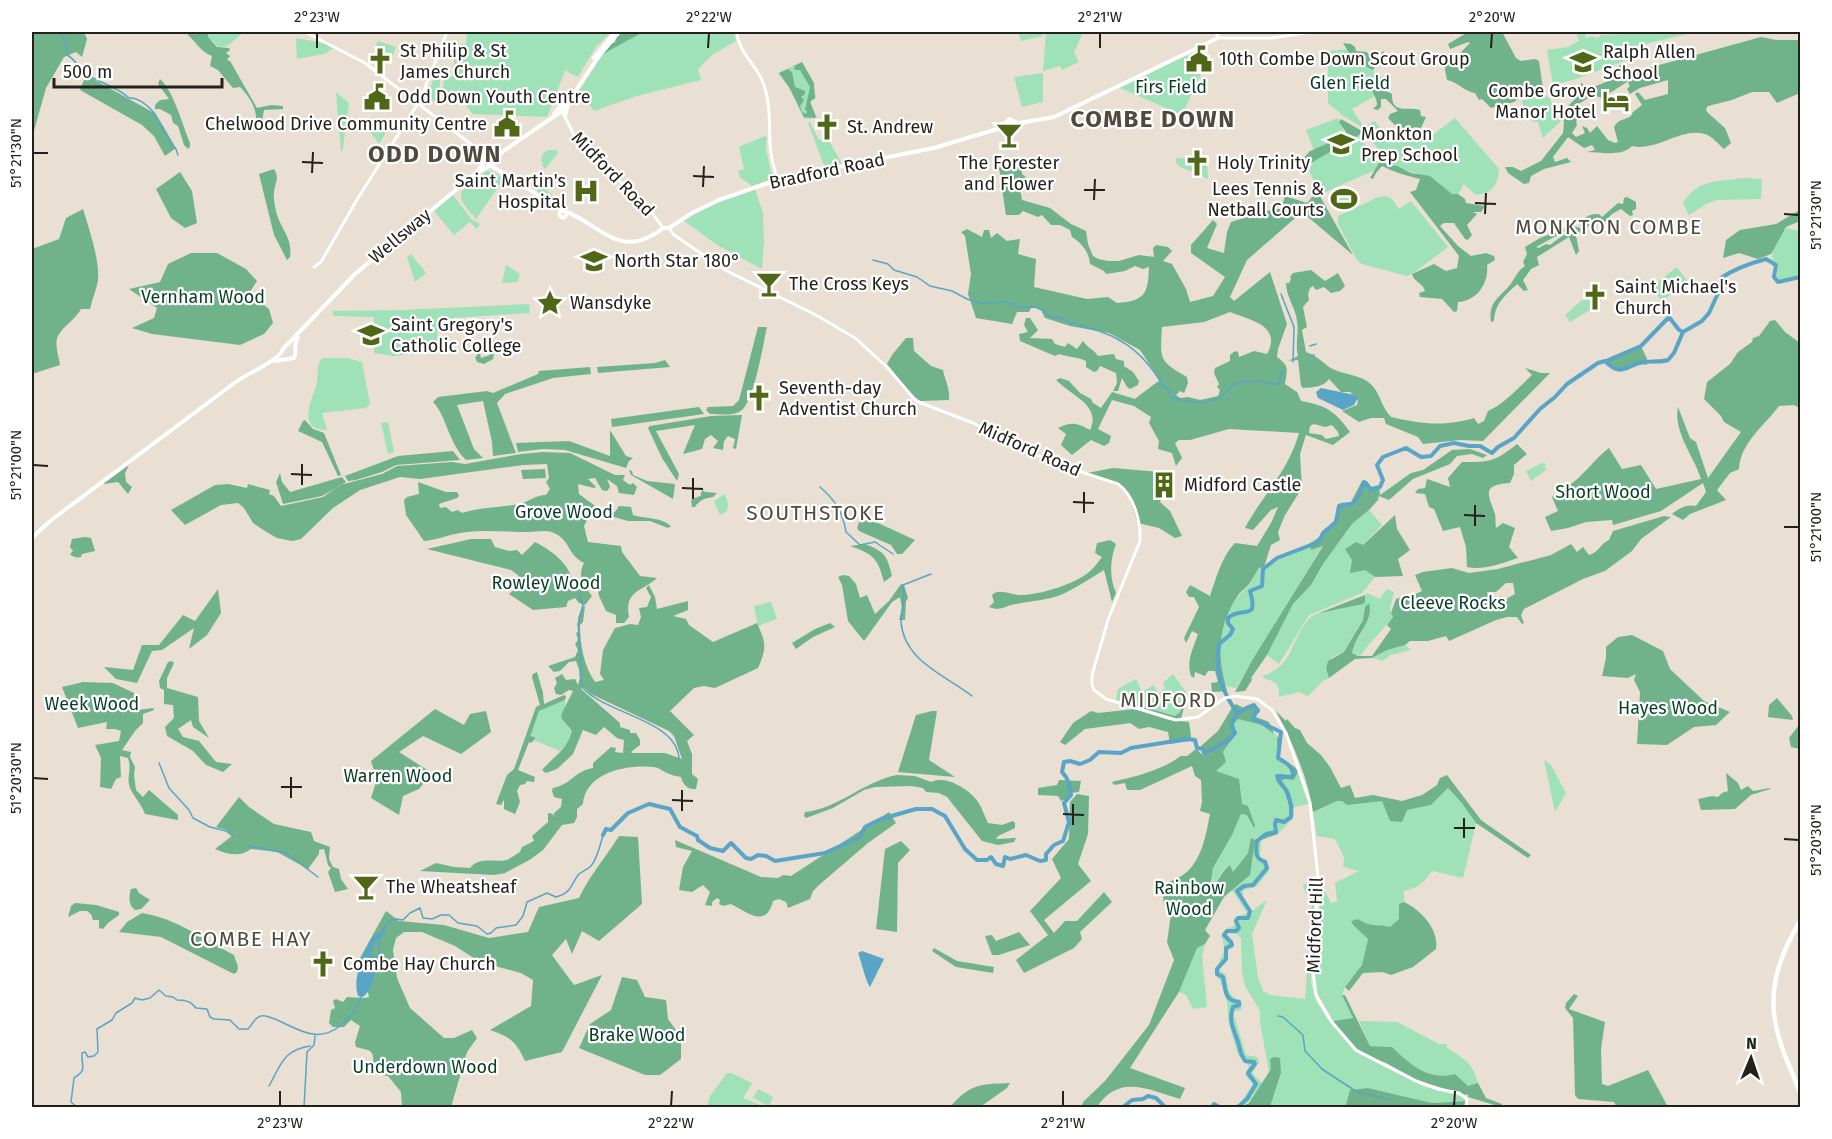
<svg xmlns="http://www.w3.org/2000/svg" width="1832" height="1139" viewBox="0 0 1832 1139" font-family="'Fira Sans',sans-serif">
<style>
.green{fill:#9fe2b8}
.forest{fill:#70b38b;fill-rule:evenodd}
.water{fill:#58a5c7}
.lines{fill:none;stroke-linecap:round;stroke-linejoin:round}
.stream{stroke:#58a5c7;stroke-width:1.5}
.river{stroke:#58a5c7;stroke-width:4}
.tertiary{stroke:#fff;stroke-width:3}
.secondary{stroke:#fff;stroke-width:3}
.primary{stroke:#fff;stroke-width:4}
.trunk{stroke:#fff;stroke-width:4.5}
.ticks{fill:none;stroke:#24211c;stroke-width:2}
.labels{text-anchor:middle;stroke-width:4.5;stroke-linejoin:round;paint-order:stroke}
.poi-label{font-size:18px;fill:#24211c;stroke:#fff;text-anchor:start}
.park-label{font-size:18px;fill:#083f25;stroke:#fff}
.street-label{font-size:18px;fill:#24211c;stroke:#fff}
.quarter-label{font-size:21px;letter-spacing:1.5px;fill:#52493e;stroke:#fff}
.district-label{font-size:24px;font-weight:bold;letter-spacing:1.5px;fill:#52493e;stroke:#fff}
.neatline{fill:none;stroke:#24211c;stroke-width:2}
.ticks-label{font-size:15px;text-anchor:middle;fill:#24211c}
</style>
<rect width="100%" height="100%" fill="#e9dfd2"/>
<path class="green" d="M208,32L224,33L242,32L243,33L227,46L219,47L208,37Z
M467,32H611L596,47L578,77L566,71L567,66L547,117L473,114L463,102L445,101L442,95L444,77L453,76L455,44H466Z
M623,32H734L736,41L712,55L698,69L701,80L633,97L594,111L579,91L603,54Z
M1018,32H1041L1043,36L1021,41Z
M1046,32H1083L1074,53L1079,62L1062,70L1060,66L1043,71Z
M1619,32H1695L1624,49L1627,60L1573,80L1553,85L1547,50L1568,47L1579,41L1577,34L1585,33L1586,38L1592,36L1598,38L1601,35L1619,34Z
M296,38L323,43L334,48L324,54L297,59Z
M378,41L396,47L393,55L375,48Z
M1198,49L1199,50L1189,61L1201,74L1182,115L1120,88Z
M1351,49L1374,70L1376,80L1373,86L1375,96L1352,109L1364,127L1375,121L1387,137L1397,131L1401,137L1415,127L1420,130L1426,139L1406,155L1455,118L1499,169C1497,186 1493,193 1476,195L1464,184L1456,198L1428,177L1389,165L1363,128L1342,115L1328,103V51Z
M802,62C808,75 814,83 816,98L810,101L817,118L804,119L790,89L778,73Z
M438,67L440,71V101L426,100Z
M1043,73V102L1022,107L1014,77Z
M336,92L349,103L343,148L341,153Z
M1543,93L1550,99L1554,109L1562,120L1543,138L1538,122H1533L1521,101Z
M374,116L387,124L392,123L379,144L369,130Z
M1338,118L1348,140L1358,135L1378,163L1375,170L1321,194L1309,171L1316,155L1306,130Z
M810,122L819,140L827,137L842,164L825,168L808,123Z
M765,136L767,137L766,148L771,173L773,172L775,178L752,186L740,177L738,171L744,169L739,147Z
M551,150H556L558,153L545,169L542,165L543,162H541C541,155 544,150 551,150Z
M1176,158L1207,159L1208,179L1179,166L1176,163Z
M486,171L495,172L504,179L476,219C470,211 459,202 461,192Z
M1742,178L1762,179L1761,199L1718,200L1708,203L1689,215L1683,203C1698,179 1717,182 1742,178Z
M540,183L556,199L553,202L537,192Z
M755,189L763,213L764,242L762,269L717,245L683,220L727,198Z
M1348,191L1352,201L1339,206L1335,197Z
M453,195L472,220L480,224L477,229L470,222L454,235L434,211Z
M1386,196L1392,199L1399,209L1411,201L1448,247L1415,272L1407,276L1362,264L1357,260L1338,224V216L1376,198Z
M1787,228L1800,231V276L1780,280L1777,278L1778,264L1773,261C1770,249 1778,236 1787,228Z
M411,254L426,273L415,282L407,257Z
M506,265L520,274L518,282L502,283Z
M1677,267L1688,282L1662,301L1651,287Z
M1599,286L1605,296L1604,298L1590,310L1570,322L1565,315L1591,292L1595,293Z
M529,304L530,313L453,318L450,322L444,318L437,319L438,351L393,356L374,353V317L334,316L332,311L401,310Z
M322,358H347L362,362L370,404L366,408L322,413L327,430C297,430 311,401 316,386C319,377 316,365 322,358Z
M388,422L394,452L388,454L381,423Z
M1542,463L1547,464L1544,466L1547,469L1531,481L1526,471Z
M725,494L728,504L727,511L720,515L714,501Z
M1369,510L1382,525L1363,545L1365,570L1375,577L1362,593L1309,615L1279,664L1267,655L1293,604L1311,585L1323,564L1352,524Z
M1310,543L1311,549L1323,545L1236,688L1225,686C1218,647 1216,617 1247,587C1252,582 1254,572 1260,568C1276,558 1293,551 1310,543Z
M1387,589L1394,592L1390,609L1393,617C1382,631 1371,641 1360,656L1352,653L1354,640L1367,621L1365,607L1363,619L1344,652L1332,657L1326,669L1329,678L1323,681L1308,696L1299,692L1279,697C1280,683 1276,682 1263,678V676C1296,664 1290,638 1310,618C1320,609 1351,605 1365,602V595L1367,593L1380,599Z
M771,602L777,619L758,626L754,606Z
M1405,645L1411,650L1390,655L1383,661L1372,658L1387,650Z
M1173,674L1186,692L1185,703L1183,704L1180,712L1175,716L1140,706L1136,707L1116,700L1118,689L1136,679L1142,692L1154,685L1158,694L1165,688L1163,683Z
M565,700L566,708L561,715L569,729L572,731L570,741L560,751L534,740L535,737L530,736L539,711Z
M1238,719L1262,725L1279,737L1277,738L1278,759L1287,765L1292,772L1291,776L1276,781L1285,792L1290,808L1294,807L1289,791L1282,781L1284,779L1294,780L1298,772L1309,804L1294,807L1292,819L1278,834L1273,830L1257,840H1261L1260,857L1267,860L1269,871L1256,887L1243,890V896L1252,911L1267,900L1252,934L1258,977L1263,991L1270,995L1305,999L1312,903L1303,887L1304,884L1312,883L1315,878L1311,982L1316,1001L1327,1018L1355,1052L1423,1086L1463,1097L1466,1101L1432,1103L1368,1088L1350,1090L1345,1107H1270L1281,1074L1271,1069L1269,1072L1260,1022V1011L1245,986L1242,971L1241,938L1237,934L1229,933L1226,936L1234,943L1233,948L1228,950L1226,963L1219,968L1220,970L1226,975C1228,987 1227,996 1240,1000L1242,1004L1241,1010L1233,1012L1246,1055L1257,1057L1259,1062L1252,1073L1262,1083C1254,1096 1249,1107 1232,1107L1240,1103L1253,1084L1245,1075L1249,1066L1238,1055L1229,1024L1227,1002L1220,980L1215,975C1215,959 1230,958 1221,935L1227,929L1235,925L1233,920L1236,917L1247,913L1232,890L1250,875L1251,838L1248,853L1232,873L1230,865C1220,870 1219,882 1209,888L1213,868L1232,835L1241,814L1247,815L1254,827L1242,804L1216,771L1223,752L1236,733L1234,724Z
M1544,760L1551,765L1566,793L1555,812Z
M1448,788L1461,802L1476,823L1463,878L1432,871C1424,883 1418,888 1404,891V902L1399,905V919L1390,928C1378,924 1369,927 1358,919L1352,921L1354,926L1368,939L1362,965L1345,987L1342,995L1353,1018L1333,1021L1316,991L1314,981L1318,916L1321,903L1319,889L1322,885L1331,903L1337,902L1335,883L1359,871L1343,867L1344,857L1335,839L1317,836L1313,812L1337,801H1382L1390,820L1406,810L1431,805Z
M1205,944L1202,956L1207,1007L1193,1009L1186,995L1179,992L1197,948Z
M1359,1021L1397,1022L1439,1044H1447V1048C1464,1059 1472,1062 1478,1083L1468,1086L1455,1074C1428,1081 1411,1065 1392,1047L1370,1046Z
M727,1073H731L752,1083L743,1098L765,1107H707L710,1096Z
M758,1089L773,1097L769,1106L753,1098Z"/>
<path class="forest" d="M32,32H84L87,39L82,57L76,52L64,57L46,88L32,138Z
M188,32H208V37L217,47L229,48L230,50L226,53L230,56L227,60L230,61L257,108L271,105L283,106V109L264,110L261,126L248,128L250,122L256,120C257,108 248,95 240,87L233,88L218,70L210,66L212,56C201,52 196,42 188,35Z
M621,32H643L603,54L612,43H615L616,38Z
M1468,32H1502L1516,58L1521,61L1535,59L1539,61L1543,89L1527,92L1514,102L1491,108L1482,99L1479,100L1475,93C1465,92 1458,82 1447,80L1445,70L1446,63L1456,57L1470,43L1468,42L1450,49L1448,44Z
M1761,37L1776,40H1800V93L1777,103L1769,92H1752L1732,100L1708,106L1706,109L1707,112L1725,128L1731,143L1724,149C1718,144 1712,136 1705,134C1680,127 1657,152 1632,146C1622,157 1601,152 1587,152L1595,150L1592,145L1584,148L1568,137L1553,157L1555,162L1567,158L1571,162L1544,169L1531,176L1529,183L1524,184L1508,173L1505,167H1513L1521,171L1541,161L1563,133L1564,122L1561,113L1581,93V83H1582L1586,90L1626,74L1625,68L1620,69L1619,66L1625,64L1629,77L1627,82L1602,98L1593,95L1569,110L1572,114L1585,107L1582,117L1576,121L1577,125L1572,133L1576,137L1585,133L1582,126L1587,128L1590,133L1597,126L1608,140L1615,143L1618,142L1614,127C1618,119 1625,120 1631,116L1633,112L1642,105L1635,94L1638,92L1645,100L1668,94V80L1640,88L1630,94L1627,89L1630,86L1628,83L1634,72Z
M1343,43L1351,44L1355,47L1356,51L1367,52L1369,55L1378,56L1383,51L1385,54L1377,63H1372L1375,68L1372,70L1351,56Z
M802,62L814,83L815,98L810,102L816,117L815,118L804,117L789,87L779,73L788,69L792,72L795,87L805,91V94L801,97L804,100L800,106L802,112L806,114L807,111L805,110L810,87L800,70H795L794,66Z
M86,75L156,114L176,148L165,156L154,136L142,125L80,90Z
M1381,77L1383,80L1375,82L1381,88L1392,94C1391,115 1408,106 1420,110L1421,116L1426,117L1421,128L1414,127L1408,132L1405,130L1401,131L1388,118L1390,114L1398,111L1386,99H1381V107L1378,110L1373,109L1377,105C1377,97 1371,93 1372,84L1376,78Z
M160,79C173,90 183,126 190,143V147L188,149L184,145L178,126L173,123L171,115L160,109H155V105L160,100L169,99L158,84Z
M1341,119L1362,131L1361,134L1311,163L1308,168L1303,167L1302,160L1310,151L1343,137L1346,132L1339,122Z
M1016,158L1021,159L1022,174L1027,178L1028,183L1020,188L1022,200L1050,208L1071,224L1086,231L1088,244L1093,256L1098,259L1108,261H1119L1139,255L1154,257L1153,248L1156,245L1168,247L1172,251L1163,261L1172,264L1186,289L1190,302L1213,296L1225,277L1191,253V245L1213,220L1217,224L1207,248L1224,253L1227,232L1231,222L1274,209H1281L1285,196L1307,203L1317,191L1353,255L1302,212L1247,260L1230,297L1234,301L1270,272L1287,324L1278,349L1277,357C1290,366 1287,370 1285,384L1297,392L1301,401C1326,405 1336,412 1350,432L1333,445L1306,435L1300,454L1302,488L1285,515L1278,532L1280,540L1271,545L1264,567L1259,568C1255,574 1252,579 1249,584C1246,588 1242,590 1239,594C1217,626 1217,654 1227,691L1212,692L1211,683L1218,682L1215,671H1208L1205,676L1195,672L1194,678L1191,676C1186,661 1193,649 1198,634L1192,631L1186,643L1184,638L1199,607L1194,597H1189L1186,592L1190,585L1210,596C1216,578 1222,556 1235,543L1257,546L1271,523L1278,507L1271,510L1253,530L1245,528C1263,494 1288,472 1299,433L1229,429L1190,440H1179L1175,443L1182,458L1176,466L1172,453L1158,449L1159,441L1149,423L1151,417L1134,406L1112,400L1098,429L1111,436L1109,443L1104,446L1091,440L1072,455L1061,445L1066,434L1058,428C1071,421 1078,423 1090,430C1102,405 1070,395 1056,380L1060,378L1069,381L1080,393L1091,399L1093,403L1101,408L1112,392L1135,399C1143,393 1151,386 1159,381L1158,377L1140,350L1109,333L1070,326L1045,318L1040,308H1031L1029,312H1017L1012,324L976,318L968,294L971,274L965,236L961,232L967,229L982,237L984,230H989L991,238L997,233L1007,241L1020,239L1018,254L1036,259L1034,287L1087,299L1108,297L1117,303C1145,301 1148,294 1149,267L1143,269L1135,266L1125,271L1106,274L1104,271L1090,264C1089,252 1082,243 1072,237L1070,230L1060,225H1051L1042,215L1038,217L1023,211L1019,215H1006L1002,189L999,187L1001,179L999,168L1008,164V160ZM1230,312C1249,320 1283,325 1267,354L1254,351L1239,357L1238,352L1235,351L1230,355V361L1215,368L1214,373L1219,384L1217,387L1220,390L1218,396L1200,400L1188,397L1180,398L1176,395L1180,391L1184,393L1188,383L1187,377C1159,361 1160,360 1162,327L1204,322ZM1314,424L1325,427L1332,425L1338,432L1339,436L1326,439L1322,435L1309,433L1310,426Z
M1384,160L1386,164L1397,166L1411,173L1430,176L1452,194H1458L1465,199L1466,203L1485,206L1481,212H1473L1477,214L1467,225L1472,235L1468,240L1465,239L1454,223H1444L1440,226L1458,246L1471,256L1486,253L1494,256L1495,260L1487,265C1489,283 1477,301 1458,302L1457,311L1454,312L1442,299L1420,297L1419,293L1425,291C1423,283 1414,282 1412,274L1434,264L1446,271L1457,268L1459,256L1410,192L1416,190L1420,179C1407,176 1394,172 1382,166L1376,173L1373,179L1370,178L1380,161Z
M274,169C280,179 275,182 274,192C273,197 275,206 276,211C280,229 293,237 290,257L287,260L274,235L259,174Z
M180,172L192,191L197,223L185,228L171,218L156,189Z
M1627,197L1636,202V209L1632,211L1633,215L1630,216L1621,209L1612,214L1604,223L1595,218L1587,228L1583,229L1580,226C1583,216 1590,214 1599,214L1602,217L1618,203L1623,204L1624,198Z
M83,209C89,229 100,260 98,281C96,290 92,300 90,309H81C75,320 63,326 58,336C54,344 59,357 60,365L32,374V249L59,239L66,218Z
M1800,210V221L1786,227L1771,254L1758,259L1739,253L1723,258L1726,240L1740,230L1776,224Z
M1572,226L1581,228L1580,232L1576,235L1579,251L1576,255L1569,237L1537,257L1539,265L1531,269L1523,280L1528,290L1524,291L1517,284C1505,296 1495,303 1494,321L1491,322C1488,302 1499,298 1510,285C1515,278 1518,270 1525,266L1523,262L1527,254L1525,247L1540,238L1566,228L1569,229L1536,247L1539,248L1546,244L1550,245L1570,230Z
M191,253H217L246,269L257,281L249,293L269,309L273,323L264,334L240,345L152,334L132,328L154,318L157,308L129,289L160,282L168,264Z
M1311,270L1325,281L1338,273L1345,286L1340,291L1331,293L1324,287L1316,290L1313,286L1310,288L1308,294L1309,300L1303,307L1307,327L1302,330L1306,352C1317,356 1320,360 1329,367C1343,376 1364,373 1375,389C1381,398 1383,409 1391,417C1422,424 1443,427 1474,418L1478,424L1484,421L1488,411C1504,404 1518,388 1532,375L1525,368L1541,373H1550L1483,441L1460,440L1423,444L1418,437L1386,424L1384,418H1371L1359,422L1342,411L1357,405L1358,400L1350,392H1341L1329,379C1322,388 1313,387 1303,388L1301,386L1298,360L1288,361L1298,356C1295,344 1299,333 1297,321C1296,308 1286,297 1286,283H1289L1291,279L1290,277L1293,273Z
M1026,318H1030L1038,330L1030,338L1052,339L1055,344L1065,347L1068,343L1077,349L1083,341C1087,348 1094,349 1098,356L1114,354L1116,359L1124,361V366L1133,372L1139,381L1138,385L1130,389L1127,387L1122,378L1118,391H1113L1117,383L1116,373L1100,366L1097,371L1094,372L1086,367V361C1079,357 1067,357 1059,354L1055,356L1020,341L1019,334L1028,332L1024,325Z
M1775,320L1785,332L1800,343V408L1794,405L1779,406C1765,425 1740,443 1739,469L1730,473L1717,490L1726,500L1690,514L1683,520L1672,514C1679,508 1687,504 1696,506L1706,492L1703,483L1661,511L1613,525L1612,520L1586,522L1568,528L1551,531L1545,517L1558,511L1552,497C1558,490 1561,491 1568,486C1582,478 1594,459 1609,448L1622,469L1641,465L1656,489L1701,479C1694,456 1673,432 1678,407L1690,438L1696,442L1708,478L1741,432L1724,422L1721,416L1704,399L1707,382L1730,364L1738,352L1752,342L1753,338L1759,336L1770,321Z
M758,327H767L766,331C763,346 753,407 739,412C731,416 719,414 710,414L706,410L708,407L733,406L739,400Z
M906,338H913L914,351L931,366L943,370C945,380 950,389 949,400L920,401L910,393L887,364L892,355Z
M486,344L487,347L479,349L481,358L490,355L489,348L495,343L496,344L493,359L484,364L477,362L475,357L477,356L475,351L478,346Z
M1641,346L1647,359V365C1626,361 1634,382 1606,361Z
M665,360L670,367L598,373L597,367L655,363Z
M590,367L591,374L553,378L505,394L497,403L516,453L493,456L492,442L483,401L457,405L474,449L483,458L466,460C449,444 446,415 433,402L438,397L487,391L493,393L538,374L539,371Z
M699,407L704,414L612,427L611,419Z
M742,415L736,449L733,448L735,439L728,436L724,441L723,450L713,448L718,441L711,435L705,439L702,449L683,454L695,425L656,431L679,474L677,481L662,458L648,428L650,426L711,416Z
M305,420L313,429L324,433L341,475L338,476L322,442L298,431L303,421Z
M610,430L626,456L633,458L629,461L626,468L565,450L543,449L518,452L516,443L569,441L610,456Z
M1517,444L1527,454L1514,465V474L1510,483C1481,485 1488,494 1495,514C1496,518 1495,523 1496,528L1503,523L1515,528L1509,547L1518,558C1503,563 1483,571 1467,567L1466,547L1460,527L1443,531L1434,509L1429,507L1425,494L1415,493L1418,489L1425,488L1427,479L1450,487L1448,478L1462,462C1491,462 1494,462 1517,444Z
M1470,449L1487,455L1483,458L1472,454L1457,456L1450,464L1413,479L1389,500L1379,496L1378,500L1369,510L1352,524L1323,564L1311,585L1293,604L1267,655L1251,678L1252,680L1245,691L1235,692L1253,659L1323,546L1311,550L1310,543C1317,540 1329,529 1333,522C1337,517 1336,509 1340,503L1351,502L1362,481H1367L1371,487L1379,485L1380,495L1411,473L1423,470L1452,450Z
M453,451L460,460L396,465L382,472L356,480L348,481L345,476L398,456Z
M543,452L570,453L615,475H625L623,480L630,485L633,483L637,487L634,495L619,493L617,486L607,479L610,487L607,491L602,490L595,478L588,479L596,487L594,488L578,484L579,494L602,511L615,512L619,506L631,507L633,515C646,519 660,517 671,526L668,528L650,521H628L607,515L589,516L584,526L588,542L621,546L622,552L640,576L657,578C641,592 624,591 629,617L624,623H616V615L606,611L599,596L597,586L590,584L584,585C580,576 580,571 584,563C567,554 571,542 556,534C546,529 540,532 529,532C506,532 483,529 460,533C447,535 437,540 424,541L406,515L404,500L407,497L419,494L418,482L446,492H457L459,496L457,498L439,504L440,508L446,507L452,512L458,510L462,513C481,507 499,508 519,504C529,502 535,495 546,495L550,489L546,482L549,478L547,464L523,465L420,479L400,477L360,490L333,508L301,539L292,541L277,538L265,531L253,523L244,508L238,503L221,505L185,525L171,510L215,485L228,484L247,488L248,484L270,490L269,494L274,496L281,506L323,497L340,485L382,474L397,466L452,462L465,464L521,454Z
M129,465L125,473L126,482L132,487L128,494L118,482L103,484Z
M1113,468L1160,472L1155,478L1153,488L1157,492L1163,494L1160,502L1170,511L1182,536L1175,538L1159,528L1138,523L1132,505V499L1121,487L1087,473Z
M545,469L546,478L523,479L521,470Z
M629,470L632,471L633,475L647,481L675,484L673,499L631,475Z
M280,473L282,482L290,492L342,477L346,482L322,496L283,504L276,482Z
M703,490L705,492L717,493L713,497C706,498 699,500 695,507H692L691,500L702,495L700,494Z
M1395,515L1397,529L1410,550L1398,559L1403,576L1375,577L1365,570L1350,573L1352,560L1345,549L1356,542L1363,545Z
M1664,516L1671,517L1641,539L1632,551L1605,571L1583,579L1524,609L1521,615L1524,623L1522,624L1517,617H1507L1496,620L1449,641L1446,636L1428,641H1410L1405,645L1387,650L1372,658L1355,659L1329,678L1326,669L1328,661L1344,652L1363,620L1365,607L1369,603C1374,622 1356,632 1352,653L1358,656H1372L1391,629L1387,625L1393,617L1391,613L1396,599C1405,595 1414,596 1422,591L1415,575L1423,572L1452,568L1469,573L1498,569L1551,555L1571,544L1577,552L1583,547L1589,555C1599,552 1600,544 1609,540L1613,531ZM1506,583H1513L1515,594L1504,600L1501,596L1496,601L1491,603L1487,592H1496Z
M860,519L878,523L915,540L902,554H897L891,545L859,531L857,528Z
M85,537L91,538L95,551L82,554L81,557C78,558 72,557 70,554L73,551L70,547L72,539Z
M471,539H491L495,547L509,551L517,550L522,555L535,542C556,553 569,564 575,587L579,585L585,587L592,596L585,605L579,603L575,598L568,601L566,607L533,610L509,594L520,585L518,575L511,570L427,549Z
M1110,540L1116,544C1110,560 1109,577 1116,593L1112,602L1104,570C1091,578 1077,587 1063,594C1049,600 1031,601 1016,604C1006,605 1001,612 989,607L994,602L992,595C1000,587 1012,596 1023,595C1042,594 1075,584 1089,572C1094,568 1098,562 1102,557L1095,553L1097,543Z
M865,544C885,552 887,555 892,576L884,582C878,558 873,554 850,546Z
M843,575L849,576L856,584L860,598L867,595L875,614L889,601L901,584L904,585L908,598L906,601L905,620H899L902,608L900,597L892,602L864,641L848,621L842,585L838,577Z
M649,585L655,597L657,609L688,601V610L673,616L686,619L689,625L713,642L757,623C766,643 767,647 758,668L715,688L704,686L694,688L670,711L694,735L687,741L692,754V774L698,779L696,789C687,790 683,784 681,777C676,776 671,775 667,773C662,771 660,768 654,767C628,764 585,772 583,804L577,809V817L574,823L562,825L543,850L531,859L505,873L494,875L420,871L436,863L454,867L470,868C480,856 495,863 507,860C511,858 516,854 520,852L522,847L534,841L532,836L548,822V813L553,814L554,818V813L561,807L562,799L554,797L552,791L553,788C572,784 573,772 593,768V763L611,747L616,748L615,752L623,753L624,740L617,738L604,727L596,735L583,730L573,754L557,769L546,773L542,770C553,757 568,749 572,731L562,719L561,715L573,691L569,690L561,695L556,694L554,688L557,683L555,678L562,674L566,680L575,679L578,685L581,675L576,661L569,662L560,671L554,672L548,666L575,657L578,650L575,644L578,640L576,633L578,632V618L582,607L585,606L583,622L580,625C580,645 584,666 595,682L604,680L600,674L603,650L615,628L630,624L638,625L641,617L639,608L647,607L651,597L646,588ZM583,687L591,694L669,731L674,736L682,759L665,753H632L631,752L640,745V740L636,733H630V730L620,727V723L581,689Z
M218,589L221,613L207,635L189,649L194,628L162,650L152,651L137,683L116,679L104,667L133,670L142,645H159L183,615L195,621Z
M1365,595V602L1363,604L1319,613Z
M830,623L835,627L813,637L796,649L792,643L815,629Z
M1632,635L1663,651L1670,669L1704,701L1730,712L1716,725L1694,727L1667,745L1637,744L1640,692L1634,680L1636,674L1628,678L1602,676L1606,658V647L1618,637Z
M172,661L174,663L167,678V688L198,697L199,721L209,738L193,727L191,720L178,729L183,737L199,741L216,762L232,764L223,772L206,765L193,751L167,736L165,727L174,718L173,705L164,704V690L160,688L159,681L168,662Z
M537,672L543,693L544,704L564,695L566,696L565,700L539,711L531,734L530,736L535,737L534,740L531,743L529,742L518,770L535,777L534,782L527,781L525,784L520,785L517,791L520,802L515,814L504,809V800L501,805L496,804L507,775L514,769L536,707L540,705L532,677L533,674Z
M83,682L113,683L134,693L138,710L153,708L154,710L143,714V723L135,731L122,750L131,752L130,757L135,767L134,775L136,790L143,797L149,790L178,815V820L145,814C142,805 134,797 130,788C126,778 132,769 128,758L120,756L121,777L116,779L111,789L100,787L101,758L95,745L119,741L121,731L115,729H106L107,722L78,728L62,687Z
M1777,698L1792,716L1793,720L1768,717L1769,705Z
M1185,703L1181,719H1172L1136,707L1140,706L1175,716L1180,712L1183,704Z
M1236,704L1244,708L1255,705L1260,709L1256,717L1269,722L1274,734L1262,725L1238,719L1234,724L1236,733L1223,752L1226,762L1216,771L1239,779L1242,804L1248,806L1255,826L1254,828L1247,815L1241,814L1232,835L1213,868L1210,887C1219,883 1221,871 1230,865L1233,872L1248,853L1251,838L1255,840L1274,830L1278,834L1261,840H1255L1250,875L1224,897L1205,930L1210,936L1205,944L1197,948L1179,992L1130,1068L1185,1088L1180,1099C1149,1090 1119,1073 1097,1107H1081L1084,1101L1105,1081L1149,1025L1174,960L1167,942L1171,914L1164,905L1162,887C1169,881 1176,879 1183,875C1202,862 1206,834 1210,814L1200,811L1202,802L1201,780L1195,776L1192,766L1140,790H1127L1125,783L1114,785L1112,782C1137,776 1160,771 1181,756H1187L1196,749L1204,756L1201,746L1218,731L1233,706Z
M435,709L464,725L470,714L486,711L491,732L461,754L423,736L399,752L432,773L419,789L403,796L399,815L371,798L377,779L371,761Z
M1135,709L1169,720L1189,722L1191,736L1190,741L1170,744L1168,732L1149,727L1139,729L1130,723L1123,724L1085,729L1065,745L1060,742L1073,723L1091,711L1098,713Z
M932,711H937L929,760L955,777L898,772L916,715Z
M1276,711L1286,721L1287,719L1295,728L1300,730L1307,743L1321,755L1330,767L1341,788L1350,785L1355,798L1373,795L1402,801L1422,795L1437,785L1440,778L1447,775L1481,820L1531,855L1528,858L1476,823L1461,802L1448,788L1431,805L1407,810L1402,822L1390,821L1382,801L1347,805L1342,801H1337L1313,812C1308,777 1292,742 1276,711Z
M1799,725L1800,726V749L1791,747L1789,738Z
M1279,737L1280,757L1296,768L1298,772L1294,780L1284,779L1282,781L1289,791L1294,807L1290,809L1285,792L1276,781V776L1280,774L1291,776L1292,772L1287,765L1278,759L1277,738Z
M1726,773L1738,783L1741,790L1748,786L1753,791L1770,788V789L1751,795L1735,809L1701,810L1698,799L1712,796L1718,797L1722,793L1728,791Z
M897,775L915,776L931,782C946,774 973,791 980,805C983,811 985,817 988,823L1002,825L1013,821L1015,823V828L998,836L996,839L1016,838L1014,842L998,845L982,841L947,797L939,793L926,792L923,788L911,786L875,787L864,790L833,808L806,818L804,816L805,812C838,809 864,781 897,775Z
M1059,780L1081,781L1079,792L1070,793L1066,799L1061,801L1058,796L1038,795V788L1057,785Z
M1077,794L1089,796L1088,834L1078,864L1091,881L1044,920L1054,933L1065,921H1077L1104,892L1112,902L1080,932L1082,939L1074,948L1024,973L1016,960L1048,935L1030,911L1061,878L1052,859L1069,839L1070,802Z
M239,797L249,807L274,824L311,832L314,841L330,847L329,859L333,867L339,869L341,879L348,889L335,892L328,872L331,868L328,865L324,849L319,850V854L308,869L277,852L251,849C239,858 227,854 215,849L232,836L226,830L216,827Z
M889,812L896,823L868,843L819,885L813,891L810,899L788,908L786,902L779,899L773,901C766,929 747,912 731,904L723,906L719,904L720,900L717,898L712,902V906L705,905L710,892L703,885L692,892L679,890L683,867L692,851L676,847L675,840L761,877L778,878L783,875L791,876Z
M619,836L638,837L642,904L599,941L582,931L572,954L566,939L552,955L574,985L602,975L562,1052L525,1061C516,1041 510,1037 490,1030L531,1006L533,980L521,973L480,962L455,946L422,932H404L396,938L393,950L397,978L410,1008L444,1038H454L472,1030L477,1038L467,1052L451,1107H402L401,1092L388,1076L382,1075L373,1066C375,1048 369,1051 356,1047L355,1042L360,1026L351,1020L344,1027H333L329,1023L331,1010L335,1008L333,1001L336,999L343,1002L347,997C355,997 361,999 369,997L366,983L373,975L360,958L386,911L399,921L444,925L489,938L528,932L539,907L579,898C589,876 606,857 619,836Z
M901,841L910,850L898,863L897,932L876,929L885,849Z
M136,888L139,893L150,900L141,909L135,910C128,905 129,896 131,889Z
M1404,902C1421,910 1439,929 1436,949L1413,967L1391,975L1383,972L1363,973L1349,991L1345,987L1362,965L1368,939L1354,926L1351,921L1358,919C1369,927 1378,924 1390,927L1399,919V904Z
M75,903L96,905L119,912V915L108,923L103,929L99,928V920H93L91,914L87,911H80L68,917L71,906Z
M142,913C176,918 204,940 234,955L238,967L237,972L234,974L228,971L161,937L119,932L127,922Z
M1019,932L1030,945L999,955H992L985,936L992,935L996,941Z
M934,948L957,961L994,967L993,973L956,967L932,951Z
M622,977L637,980L645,997L666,1000L668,1019L681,1037V1059L660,1075H645L579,1048L590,1024L611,1010Z
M1574,994L1578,996L1569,1009L1605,1022L1601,1049L1602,1084L1608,1086L1648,1070L1668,1107H1617L1614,1102L1578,1099L1575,1095L1573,1018L1565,1008L1566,1003Z
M1342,995H1345L1370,1046L1392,1047C1411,1065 1428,1081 1455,1074L1468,1086L1478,1083L1486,1098L1502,1104L1501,1107L1468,1097V1094L1466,1095L1419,1081L1386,1063L1360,1053L1346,1039L1333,1021L1353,1018Z
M1274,1057L1280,1058L1281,1073L1270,1107H1241L1249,1103L1271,1069L1270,1059Z
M1010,1083L1007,1088L980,1107H950C970,1084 980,1084 1010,1083Z
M1368,1088L1432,1103L1466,1101L1463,1108H1345L1350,1090Z"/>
<path class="water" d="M1321,388L1355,395L1358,398L1354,405L1343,410L1318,398L1316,392Z
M382,929L385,930V934L375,942L370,955L378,957L376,959C374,974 375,987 363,997L358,996C352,980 364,948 373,937C375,934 379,933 381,932Z
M862,951L884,959L870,987C865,980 862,963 858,953Z"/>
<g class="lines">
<path class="stream" d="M59,32L67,44V55C76,59 79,70 87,75C101,83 117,87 129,98C138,97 149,106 155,114L154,117L164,130L170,143L176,149L178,155
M873,260L888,264L894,270L917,277L930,286L952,291L967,299L980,303L1007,302L1020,308L1035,307L1044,311L1051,318L1058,317C1072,324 1086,327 1099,331C1128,341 1145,357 1161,382L1160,384L1171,391L1169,396L1172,399L1176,398C1187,404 1212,404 1222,396C1227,392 1230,386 1237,383C1246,380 1269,381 1279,385L1281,373L1285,369
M1281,294L1294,327L1293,362
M1310,346L1316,344
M1311,356L1314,355
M820,487C835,500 843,512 846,532L860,545L875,542L893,554
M931,574L903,585C906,597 901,610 901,622C904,661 945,675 972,696
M579,594L583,605L578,624L581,664L580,675L583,688C607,715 680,720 679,761
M159,763L169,788L189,810L193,818L210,827L226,831L234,837
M248,846L286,853L318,877
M383,930L388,922L396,919L403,920L410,913L420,908L423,918L432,919L441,915H449L458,923L477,926L487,934L491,933L496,928L516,925L523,916L527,902L547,893L556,897C573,892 570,885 579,874C583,871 588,869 591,866C596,860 601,843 603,835
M378,956L380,940
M1278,1016L1283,1017L1303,1035L1305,1051L1322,1069L1357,1092L1388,1099
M269,1086C281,1065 283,1050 310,1046
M78,1108L71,1102L74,1078C88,1069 81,1067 82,1053L85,1052L88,1057L94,1056L98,1052L97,1029L112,1020L116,1013L132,1003L135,998L142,1000L150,998L159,990L166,996L173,997L177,1000C185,1000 191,1001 196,1008L207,1009L210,1017L214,1019L230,1020L239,1029H248C252,1025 255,1017 261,1016C266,1015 271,1018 275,1019C298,1029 317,1044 340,1026C351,1017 357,1009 361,996
M304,1108L307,1052L314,1045L315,1036"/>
<path class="river" d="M1606,361L1641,346L1669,317L1679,330L1683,332
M1238,714C1222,692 1214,671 1219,644L1230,635L1233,629L1228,623V618C1242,605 1259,623 1250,591L1262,586L1263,569L1277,558L1319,542L1323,533L1336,522L1339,506L1352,504L1359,496L1364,482L1372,490L1380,487L1383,480L1377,465L1383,457L1406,448L1421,457L1431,456L1440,446L1454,443L1469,446H1480L1492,453L1498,447L1514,438L1540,409L1555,397L1567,384L1598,363L1605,361C1619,376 1624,368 1639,363C1648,360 1659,363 1668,360L1674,353L1683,332L1702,321L1709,313L1720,289L1721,278C1734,269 1751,263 1766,259L1776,265L1774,277L1778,282L1800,277
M603,835L606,829L611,830L628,813L649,804L670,809L680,827L697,836L698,840L710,848L723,851L731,843L746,858L751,859L758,855L766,856L775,861L825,853L860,837L865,827L881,819L916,809H932L945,816L965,849L977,860H987L991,857L996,864L1003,866L1005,857L1010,859L1026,855L1040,861L1046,860V854L1054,845L1063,841L1069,822L1064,803L1071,795C1070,786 1069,779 1062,772L1064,762L1070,761L1080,764L1090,760L1099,752L1121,753L1131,748L1187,739L1195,740L1197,748L1203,749L1204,753H1206L1229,740L1235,733C1234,730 1231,727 1232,724C1232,715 1247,707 1254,705L1258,711L1254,714L1253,719L1281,732L1278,758C1285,762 1293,766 1293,775L1291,777L1277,776C1279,783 1282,784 1286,790C1290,798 1292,808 1291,817L1284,822L1276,820L1275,824L1276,832L1266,834L1257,841C1256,851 1254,858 1265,862L1267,868L1253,885L1244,886L1237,891L1250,911L1248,918H1238L1236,921L1239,928L1236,931H1227L1224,935L1231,942L1232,945L1226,948V959L1217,969V974L1223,977C1226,990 1224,1001 1239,1002V1005L1233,1007C1228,1020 1234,1030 1238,1042C1241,1051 1239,1052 1245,1061L1254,1062L1255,1064L1248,1073L1256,1084L1247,1099L1237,1108
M1122,1108L1132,1100L1143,1099L1148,1096L1156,1098L1166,1108
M1212,1108L1214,1104L1221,1108"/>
<path class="tertiary" d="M305,32L365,63L472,145L486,159
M737,32C738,51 754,63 762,80C771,101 769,123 770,144C771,157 774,169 778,181
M1218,38H1272L1312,32
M314,267L321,262L358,198L420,100L447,32"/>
<path class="secondary" d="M562,111L575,137L653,214L663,228
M565,117L569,103
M669,228L674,235L727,271L816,315L855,338L887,367L916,401L973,423L1051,462L1118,484C1134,495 1141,522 1140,541L1108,620L1092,675V685L1094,690L1106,699L1176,720L1198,717L1225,698L1235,696L1257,699L1272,710L1286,733L1310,803L1318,877L1313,971L1316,995L1331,1021L1356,1050L1416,1081L1438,1089L1459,1093L1467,1099L1466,1108"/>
<path class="primary" d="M594,58L615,32
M554,114L572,92
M1003,126L1009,119L1018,123
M492,166L563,211
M478,171L487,158L502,152
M559.5 214a3.5 3.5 0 1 1 7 0a3.5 3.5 0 1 1-7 0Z
M564,211C593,220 614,253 647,238C653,235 659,232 663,228H669L692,213L719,200L768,183L807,173L934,148L1014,124L1054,117L1218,38L1217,32
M274,361L294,358C298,351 292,345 298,338
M32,538L50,521L237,381C249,373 280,360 283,349L355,274L476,173L493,164L502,152L562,111L599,56L619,32"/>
<path class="trunk" d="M1800,921C1777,960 1765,996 1780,1041C1785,1059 1794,1075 1800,1093"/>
</g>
<path class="ticks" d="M317,48V33M708,48L709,33M1100,48V33M1491,48L1492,33M33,153H48M302,162L323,163M312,173L313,152M693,176L714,177M703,187L704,166M1084,190H1105M1094,200L1095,179M1475,203L1496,204M1485,214L1486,193M1784,214L1799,215M33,465L48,466M291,474L312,475M302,485V464M682,488L703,489M693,499V478M1073,502L1094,503M1084,513V492M1464,515L1485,516M1475,526V505M1784,527H1799M33,778L48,779M281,787H302M291,798V777M672,800L693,801M682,811V790M1063,814L1084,815M1073,825V804M1454,828H1475M1464,838V818M1784,839L1799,840M280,1106V1091M671,1106L672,1091M1063,1106V1091M1454,1106L1455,1091"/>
<defs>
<g id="civic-bare" transform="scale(2.07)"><path d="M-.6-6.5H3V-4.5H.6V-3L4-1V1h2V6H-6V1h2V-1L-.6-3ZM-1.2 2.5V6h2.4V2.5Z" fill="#4f6717" stroke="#fff" stroke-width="2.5" paint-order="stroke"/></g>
<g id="church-bare" transform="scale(2.07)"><path d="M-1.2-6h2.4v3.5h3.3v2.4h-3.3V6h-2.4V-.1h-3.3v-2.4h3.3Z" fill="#4f6717" stroke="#fff" stroke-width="2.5" paint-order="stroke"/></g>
<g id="school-bare" transform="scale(2.07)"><path d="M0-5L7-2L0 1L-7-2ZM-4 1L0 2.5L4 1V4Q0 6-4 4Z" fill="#4f6717" stroke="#fff" stroke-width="2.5" paint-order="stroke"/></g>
<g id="hotel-bare" transform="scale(2.07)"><path d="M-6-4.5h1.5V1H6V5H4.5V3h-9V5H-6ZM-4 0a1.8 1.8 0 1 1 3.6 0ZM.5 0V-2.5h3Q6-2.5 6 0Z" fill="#4f6717" stroke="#fff" stroke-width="2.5" paint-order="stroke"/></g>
<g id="bar-bare" transform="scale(2.07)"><path d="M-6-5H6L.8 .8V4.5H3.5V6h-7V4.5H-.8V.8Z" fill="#4f6717" stroke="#fff" stroke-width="2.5" paint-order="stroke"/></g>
<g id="hospital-bare" transform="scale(2.07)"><path d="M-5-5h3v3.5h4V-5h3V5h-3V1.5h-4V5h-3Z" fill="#4f6717" stroke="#fff" stroke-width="2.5" paint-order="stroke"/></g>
<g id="stadium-bare" transform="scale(2.07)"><path d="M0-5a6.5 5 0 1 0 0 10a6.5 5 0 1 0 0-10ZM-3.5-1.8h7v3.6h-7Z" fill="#4f6717" stroke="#fff" stroke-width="2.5" paint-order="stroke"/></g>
<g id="sight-bare" transform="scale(2.07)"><path d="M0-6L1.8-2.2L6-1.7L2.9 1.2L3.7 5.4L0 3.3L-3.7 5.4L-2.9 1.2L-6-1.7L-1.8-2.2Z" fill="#4f6717" stroke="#fff" stroke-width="2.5" paint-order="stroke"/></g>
<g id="building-bare" transform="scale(2.07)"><path d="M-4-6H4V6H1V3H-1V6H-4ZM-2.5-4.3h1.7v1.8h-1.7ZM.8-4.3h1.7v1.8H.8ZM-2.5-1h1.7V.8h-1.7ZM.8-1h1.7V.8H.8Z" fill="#4f6717" stroke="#fff" stroke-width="2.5" paint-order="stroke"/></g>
</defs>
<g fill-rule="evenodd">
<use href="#civic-bare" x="1199" y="59"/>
<use href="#church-bare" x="380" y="61"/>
<use href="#school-bare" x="1583" y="62"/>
<use href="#civic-bare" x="377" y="97"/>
<use href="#hotel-bare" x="1616" y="101"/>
<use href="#civic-bare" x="507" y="124"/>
<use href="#church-bare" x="827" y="127"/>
<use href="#bar-bare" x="1009" y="135"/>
<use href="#school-bare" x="1341" y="144"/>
<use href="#church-bare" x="1197" y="163"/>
<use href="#hospital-bare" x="586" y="191"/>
<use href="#stadium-bare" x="1344" y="199"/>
<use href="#school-bare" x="594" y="261"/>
<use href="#bar-bare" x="769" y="284"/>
<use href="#church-bare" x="1595" y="297"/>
<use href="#sight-bare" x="550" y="303"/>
<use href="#school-bare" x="371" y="335"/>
<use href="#church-bare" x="759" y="398"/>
<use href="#building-bare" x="1164" y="485"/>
<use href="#bar-bare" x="366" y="887"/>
<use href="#church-bare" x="323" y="964"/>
</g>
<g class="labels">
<g class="poi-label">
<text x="400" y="57">St Philip &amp; St<tspan x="400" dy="21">James Church</tspan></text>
<text x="1603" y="58">Ralph Allen<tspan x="1603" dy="21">School</tspan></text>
<text x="1219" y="65">10th Combe Down Scout Group</text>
<text x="1596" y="97" text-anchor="end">Combe Grove<tspan x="1596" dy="21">Manor Hotel</tspan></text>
<text x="397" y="103">Odd Down Youth Centre</text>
<text x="487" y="130" text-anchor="end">Chelwood Drive Community Centre</text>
<text x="847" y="133">St. Andrew</text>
<text x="1361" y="140">Monkton<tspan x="1361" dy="21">Prep School</tspan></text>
<text x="1009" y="169" text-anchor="middle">The Forester<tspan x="1009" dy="21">and Flower</tspan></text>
<text x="1217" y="169">Holy Trinity</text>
<text x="566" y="187" text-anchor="end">Saint Martin's<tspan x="566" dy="21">Hospital</tspan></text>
<text x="1324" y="195" text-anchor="end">Lees Tennis &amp;<tspan x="1324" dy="21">Netball Courts</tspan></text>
<text x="614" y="267">North Star 180°</text>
<text x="789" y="290">The Cross Keys</text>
<text x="1615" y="293">Saint Michael's<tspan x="1615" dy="21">Church</tspan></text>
<text x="570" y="309">Wansdyke</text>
<text x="391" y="331">Saint Gregory's<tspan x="391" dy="21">Catholic College</tspan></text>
<text x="779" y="394">Seventh-day<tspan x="779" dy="21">Adventist Church</tspan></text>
<text x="1184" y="491">Midford Castle</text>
<text x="386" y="893">The Wheatsheaf</text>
<text x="343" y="970">Combe Hay Church</text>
</g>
<g class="park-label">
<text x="1350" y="89">Glen Field</text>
<text x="1171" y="93">Firs Field</text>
<text x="203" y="303">Vernham Wood</text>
<text x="1603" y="498">Short Wood</text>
<text x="564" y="518">Grove Wood</text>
<text x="546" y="589">Rowley Wood</text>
<text x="1453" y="609">Cleeve Rocks</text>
<text x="92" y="710">Week Wood</text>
<text x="1668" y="714">Hayes Wood</text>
<text x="398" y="782">Warren Wood</text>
<text x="1189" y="894">Rainbow<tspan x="1189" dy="21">Wood</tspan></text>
<text x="637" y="1041">Brake Wood</text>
<text x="425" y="1073">Underdown Wood</text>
</g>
<g class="street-label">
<text transform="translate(827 171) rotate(-12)" y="6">Bradford Road</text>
<text transform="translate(613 174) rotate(46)" y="6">Midford Road</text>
<text transform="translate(400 236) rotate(-40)" y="6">Wellsway</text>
<text transform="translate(1030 449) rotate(24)" y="6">Midford Road</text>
<text transform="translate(1315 925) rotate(-88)" y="6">Midford Hill</text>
</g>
<g class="quarter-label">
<text x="1609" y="234">MONKTON COMBE</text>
<text x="816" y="520">SOUTHSTOKE</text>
<text x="1169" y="707">MIDFORD</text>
<text x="251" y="946">COMBE HAY</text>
</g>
<g class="district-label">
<text x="1153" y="127">COMBE DOWN</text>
<text x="435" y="162">ODD DOWN</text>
</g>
</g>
<rect width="1832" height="1139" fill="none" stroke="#ffffff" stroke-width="66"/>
<g transform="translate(1751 1058) rotate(2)" stroke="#ffffff" stroke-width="4.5" paint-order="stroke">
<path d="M0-4.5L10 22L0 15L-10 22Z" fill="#24211c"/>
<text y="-9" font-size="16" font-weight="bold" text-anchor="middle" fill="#24211c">N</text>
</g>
<path d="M54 78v9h168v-9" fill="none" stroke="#24211c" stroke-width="3"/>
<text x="63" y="78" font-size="18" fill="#24211c" stroke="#ffffff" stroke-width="4.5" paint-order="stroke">500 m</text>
<rect x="33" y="33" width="1766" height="1073" class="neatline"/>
<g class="ticks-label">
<text x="317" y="22">2°23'W</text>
<text x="709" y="22">2°22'W</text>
<text x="1100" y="22">2°21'W</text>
<text x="1492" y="22">2°20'W</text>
<text transform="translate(16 153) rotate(-90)" y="5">51°21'30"N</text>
<text transform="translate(1816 215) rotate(-90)" y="5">51°21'30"N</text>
<text transform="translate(16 465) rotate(-90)" y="5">51°21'00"N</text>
<text transform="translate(1816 527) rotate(-90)" y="5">51°21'00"N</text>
<text transform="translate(16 778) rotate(-90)" y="5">51°20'30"N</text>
<text transform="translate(1816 840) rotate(-90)" y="5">51°20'30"N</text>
<text x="280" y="1128">2°23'W</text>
<text x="671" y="1128">2°22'W</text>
<text x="1063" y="1128">2°21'W</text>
<text x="1454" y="1128">2°20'W</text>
</g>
</svg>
